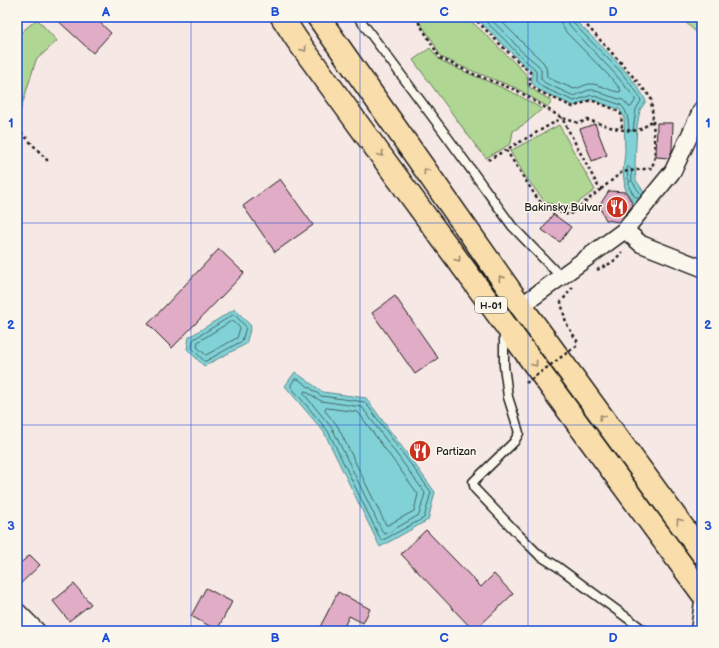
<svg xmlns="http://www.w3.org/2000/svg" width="719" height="648" viewBox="0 0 719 648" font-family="'Balsamiq Sans',sans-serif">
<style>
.green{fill:#afd793;stroke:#667a58}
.water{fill:#80d2d6;stroke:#58898c}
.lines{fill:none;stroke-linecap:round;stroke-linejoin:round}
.shore{stroke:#446566;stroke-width:1}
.building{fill:#e1acc6;stroke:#1c1c1c}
.service-casing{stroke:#1c1c1c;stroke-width:11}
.minor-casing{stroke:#1c1c1c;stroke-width:19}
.primary-casing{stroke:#1c1c1c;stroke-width:25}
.path{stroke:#1c1c1c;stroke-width:2.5;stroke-dasharray:3 3;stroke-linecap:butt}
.service{stroke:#fbf7ec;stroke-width:8}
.minor{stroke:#fbf7ec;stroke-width:16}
.primary{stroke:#f9deab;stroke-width:22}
.path-bridge{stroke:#1c1c1c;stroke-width:2.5;stroke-dasharray:3 3;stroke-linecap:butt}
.oneway{stroke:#96876b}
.grid{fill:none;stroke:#1d4ed8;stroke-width:1;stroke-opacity:0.55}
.labels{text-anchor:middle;stroke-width:3;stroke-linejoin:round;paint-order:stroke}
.shield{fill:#fbf7ec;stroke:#5f5e5a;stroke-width:1}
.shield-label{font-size:10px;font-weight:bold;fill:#1c1c1c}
.poi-label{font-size:11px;fill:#1c1c1c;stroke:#fbf7ec;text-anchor:end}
.neatline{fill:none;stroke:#1d4ed8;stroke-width:1.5}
.grid-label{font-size:13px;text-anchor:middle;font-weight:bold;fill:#1d4ed8}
</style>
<rect width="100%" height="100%" fill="#f6e8e4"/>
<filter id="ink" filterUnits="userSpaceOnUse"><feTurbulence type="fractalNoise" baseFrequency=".025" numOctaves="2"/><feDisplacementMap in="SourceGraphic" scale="8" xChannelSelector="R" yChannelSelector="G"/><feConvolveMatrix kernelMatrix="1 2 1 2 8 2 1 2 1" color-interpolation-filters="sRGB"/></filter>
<g filter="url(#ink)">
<path class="green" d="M416,17H466L482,31L527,75L528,86L538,93L552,101L548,107L526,94L516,88L465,68L441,57L432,40Z
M680,17H702V38Z
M37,19L57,41L36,60L18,118L17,117V36Z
M430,48L440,60L456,68L494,84L520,96L542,109L526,123L513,131L511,143L502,149L486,158L476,146L413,60Z
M559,125L595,190L569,209L545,202L527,179L510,151Z"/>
<path class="water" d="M475,17H574L578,23C600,45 632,73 646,101L640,110L637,126L635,163L636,180L645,194L635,206L625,188L623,172L625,151L624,117L619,109L606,105L591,99L574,106L539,90L532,83V72C512,54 494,35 475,17Z
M235,309L251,326L246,344L204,366L187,349L189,337Z
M295,372L323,392L366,398L435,492L428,520L380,547L324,432L285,386Z"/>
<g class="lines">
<path class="shore" d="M481,17L504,39L517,53L535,69L536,72V81L542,87L574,101L592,95L621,105C628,112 628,120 629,130L630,131H632L633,130L636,109L641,101L639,95L620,71L575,25L572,20L571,17
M488,17L508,36L520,50L539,66L541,70V79L545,83L574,96L589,90H594L609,96L623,100L626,103L629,107H631L635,101V98L616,75L572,28L567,22L566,17
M497,17L525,45L543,62L546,67L547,76L548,78L574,89C579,88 584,85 589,84C600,83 610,92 620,92L621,90L612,79L566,32L561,24L560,17
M629,167L631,169L632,179L631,181H632L640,193L639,195L637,197H635L629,187V182L630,181L628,179L627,168Z
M233,315H235L246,327L242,341L206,361H204L192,348L193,340Z
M232,321L234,322L240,328L237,338L206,355L205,354L197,347L198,342Z
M295,379H298L321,396L365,402L431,492L424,518L383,540H381L328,431L291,387V385Z
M305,391L321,401L362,407L425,493L419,515L386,534L383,533L332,428L304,394V392Z
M327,408L358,412L418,494L414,511L388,525H386L337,425L325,411V409Z"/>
</g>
<path class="building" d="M54,17H94L111,33L93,53Z
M657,123H673L672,150L669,158L656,157Z
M595,124L607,155L592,161L580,129Z
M280,179L313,225L275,252L243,206Z
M609,191L626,192L633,205L619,222L606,220L599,206Z
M553,214L571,227L560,242L542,230Z
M219,249L244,273L172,348L148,324Z
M395,296L438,358L415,374L372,313Z
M426,530L481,587L494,574L513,594L474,631L401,554Z
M30,555L40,565L17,587V566Z
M74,584L91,604L69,621L53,601Z
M206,588L232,602L217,630L191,616Z
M338,592L370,609L363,623L349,616L342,631H318Z"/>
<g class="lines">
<g class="service-casing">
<path id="service" d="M358,17L443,131L512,226L561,277
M504,331V366L506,381L508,397L515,419L519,433L514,442L477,478L473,482L475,489L518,534L539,555L558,567L645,631
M695,631L700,594"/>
</g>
<g class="minor-casing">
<path id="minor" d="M625,230L641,244L702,268
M521,306L625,230L673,171L702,109
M17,611L37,631"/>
</g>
<g class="primary-casing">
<path id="primary" d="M282,17L297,40L366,135L702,593
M318,17L521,306L702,553"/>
</g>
<path class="path" d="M415,17L424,31L440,58L471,73L518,91L562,118L579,123L588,120C602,124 623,133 637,130C643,129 649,123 653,120L655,156L652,168L622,172L600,190
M473,17C492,36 510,55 530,72V85L540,92L573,107L591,100L614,109L621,114L622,130
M579,17L624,66L651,98L653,120
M17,128L48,161
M506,150L535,195L543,205L556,211L569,215L600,190L562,118
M488,160L562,118
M597,270L613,262L622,252
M573,287L561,302L566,323L579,344"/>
<use href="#service" class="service"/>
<use href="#minor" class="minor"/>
<use href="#primary" class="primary"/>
<path class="path-bridge" d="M526,383L579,344"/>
</g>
<defs><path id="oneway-chevron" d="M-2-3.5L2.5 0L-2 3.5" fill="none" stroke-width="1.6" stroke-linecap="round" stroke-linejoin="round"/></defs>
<g class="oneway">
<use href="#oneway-chevron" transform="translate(304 49) rotate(54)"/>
<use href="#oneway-chevron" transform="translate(381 154) rotate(54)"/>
<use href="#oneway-chevron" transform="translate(426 171) rotate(-125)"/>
<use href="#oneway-chevron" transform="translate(458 259) rotate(54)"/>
<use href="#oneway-chevron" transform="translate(501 278) rotate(-125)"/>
<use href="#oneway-chevron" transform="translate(535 364) rotate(54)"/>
<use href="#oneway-chevron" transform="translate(602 417) rotate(-126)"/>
<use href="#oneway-chevron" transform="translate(679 521) rotate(-126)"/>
</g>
</g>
<path class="grid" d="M191,17V631M360,17V631M528,17V631M17,223H702M17,425H702"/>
<defs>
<g id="restaurant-disc" transform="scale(1.15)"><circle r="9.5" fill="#c8321e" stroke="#fbf7ec"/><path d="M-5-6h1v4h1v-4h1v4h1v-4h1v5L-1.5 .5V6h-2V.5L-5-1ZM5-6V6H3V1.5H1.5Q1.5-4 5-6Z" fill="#fff"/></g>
</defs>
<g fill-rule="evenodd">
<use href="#restaurant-disc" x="617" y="207"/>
<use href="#restaurant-disc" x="420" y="451"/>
</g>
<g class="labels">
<rect class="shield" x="475" y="297" width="32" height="16" rx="3"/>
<g class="shield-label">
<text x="491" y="309">Н-01</text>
</g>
<g class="poi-label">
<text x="602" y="211">Bakinsky Bulvar</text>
<text x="436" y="455" text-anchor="start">Partizan</text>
</g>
</g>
<rect width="719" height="648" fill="none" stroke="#fbf7ec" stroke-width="44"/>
<rect x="22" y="22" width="675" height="604" class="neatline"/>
<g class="grid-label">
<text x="106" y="16">A</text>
<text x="275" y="16">B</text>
<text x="444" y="16">C</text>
<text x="613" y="16">D</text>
<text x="11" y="127">1</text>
<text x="708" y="127">1</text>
<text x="11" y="329">2</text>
<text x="708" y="329">2</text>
<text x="11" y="530">3</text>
<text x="708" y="530">3</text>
<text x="106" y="642">A</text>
<text x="275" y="642">B</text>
<text x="444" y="642">C</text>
<text x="613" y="642">D</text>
</g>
</svg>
